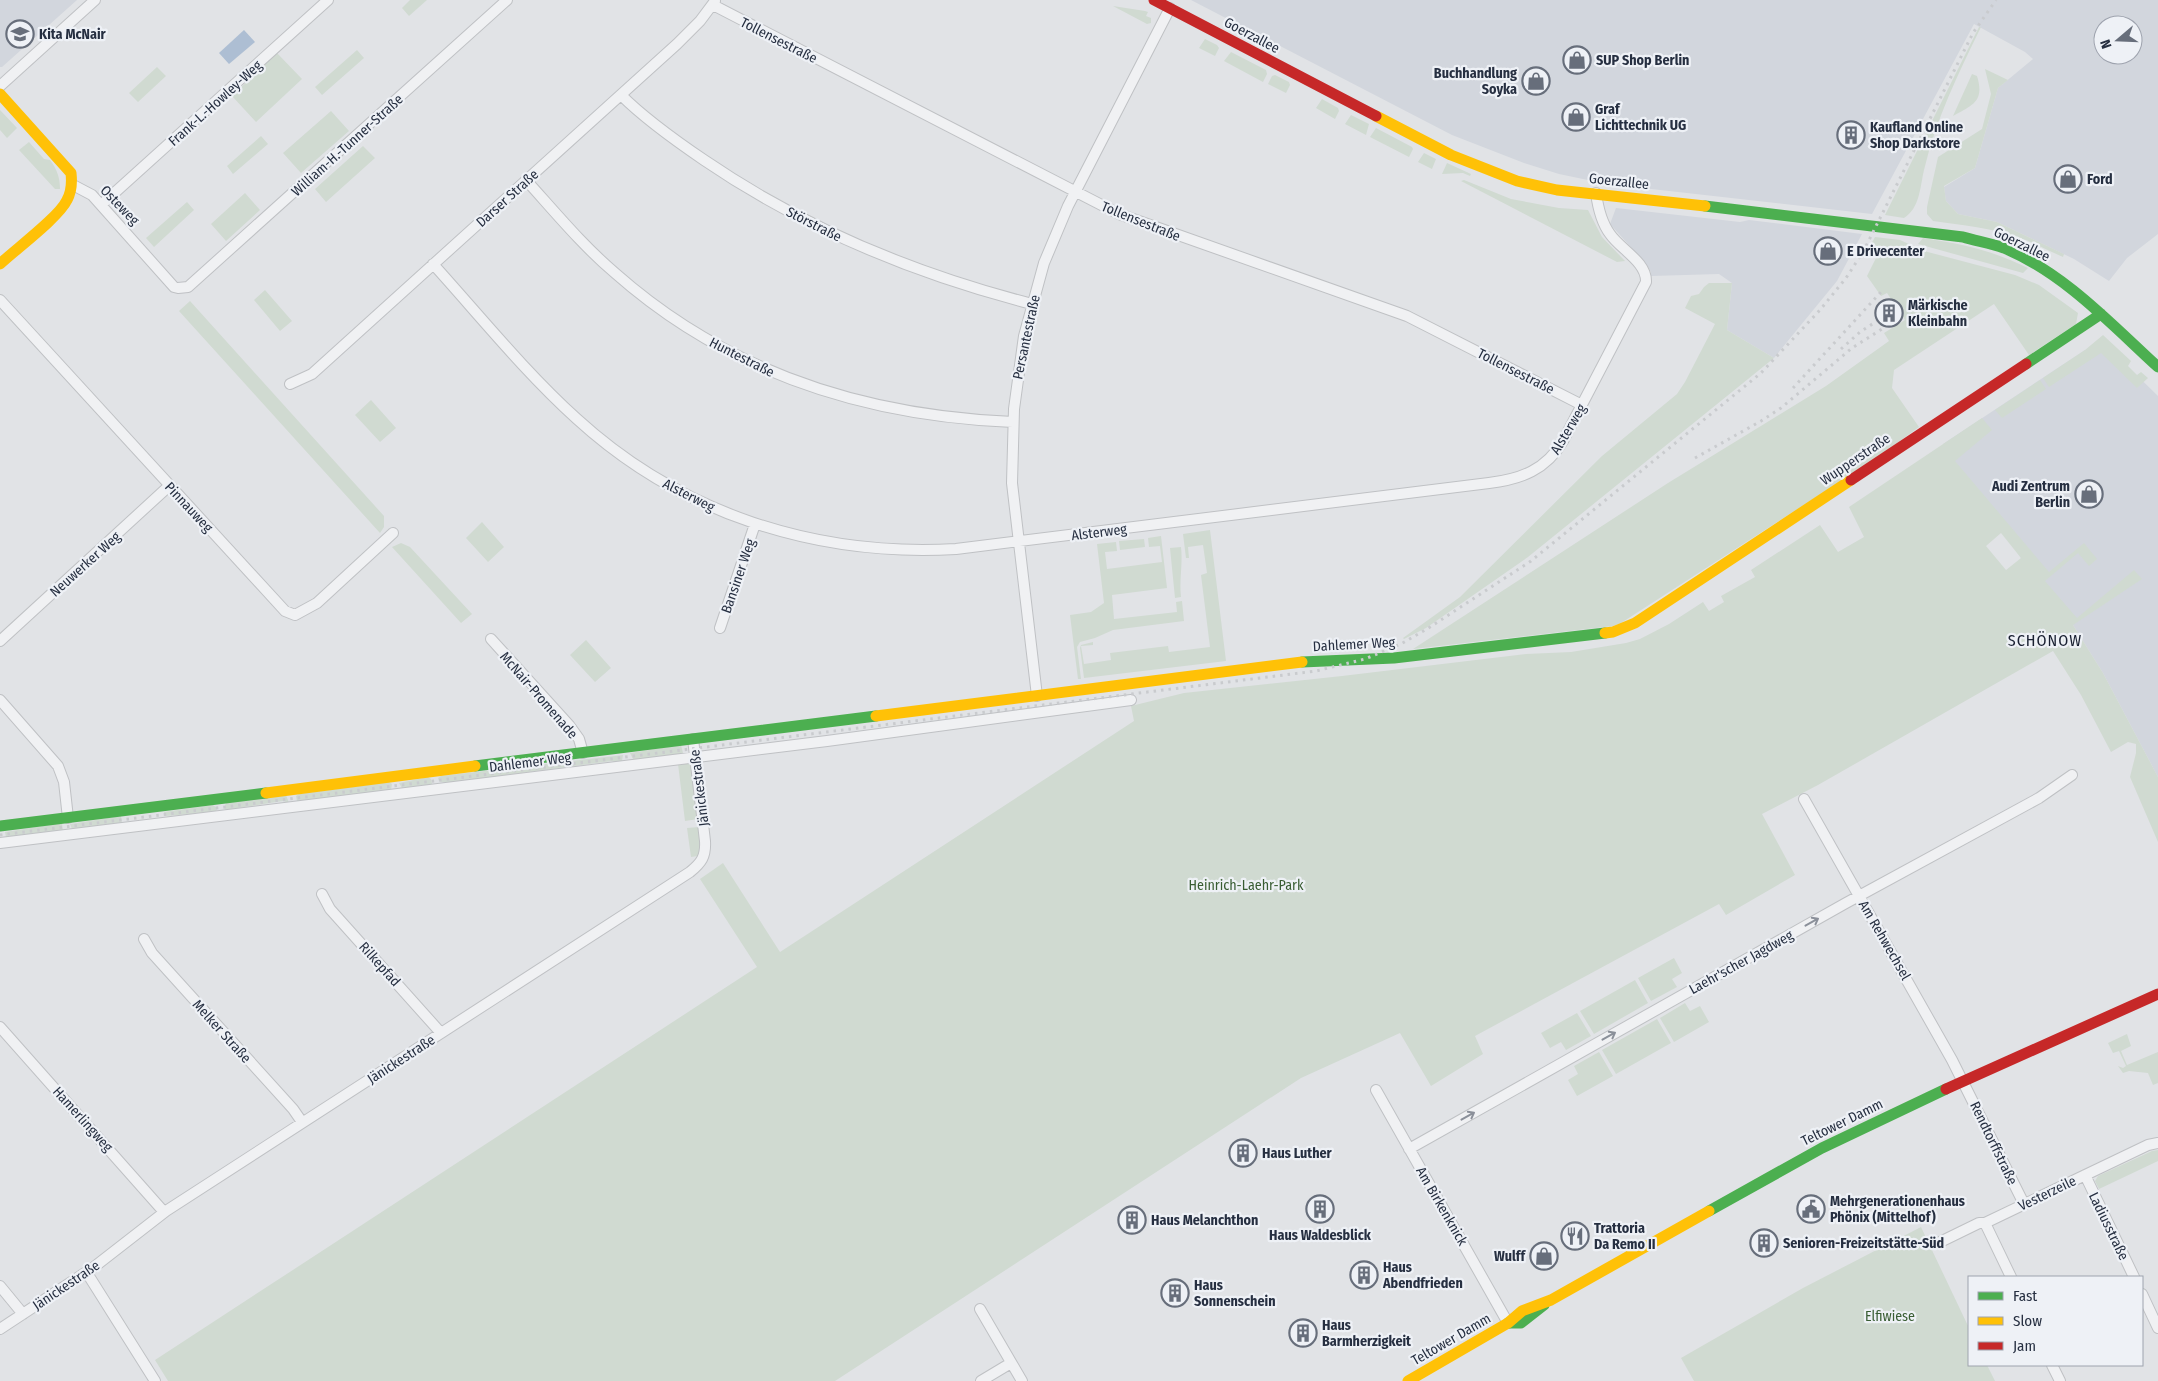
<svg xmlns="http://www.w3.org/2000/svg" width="2158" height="1381" viewBox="0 0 2158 1381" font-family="'Fira Sans Condensed',sans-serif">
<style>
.built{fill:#d2d6dd;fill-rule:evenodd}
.green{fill:#d0dad1;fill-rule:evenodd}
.water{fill:#adbed3}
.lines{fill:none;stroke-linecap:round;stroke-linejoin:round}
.street-casing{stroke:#bfc1c4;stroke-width:12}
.street{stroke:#f0f1f3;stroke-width:10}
.fast{stroke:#4caf50;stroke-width:11}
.slow{stroke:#ffc107;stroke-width:11}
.jam{stroke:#c62828;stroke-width:11}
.rail{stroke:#c9cbce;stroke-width:3;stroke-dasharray:2.5 5;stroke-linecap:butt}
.oneway{stroke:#8b909a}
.labels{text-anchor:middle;stroke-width:4.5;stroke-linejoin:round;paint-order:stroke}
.poi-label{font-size:14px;font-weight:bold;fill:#262f41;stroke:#eef1f6;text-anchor:start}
.street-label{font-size:14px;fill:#262f41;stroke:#eef1f6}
.park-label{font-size:14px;fill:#395d33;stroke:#eef1f6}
.quarter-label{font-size:16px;letter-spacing:1px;fill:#192031;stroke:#eef1f6}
</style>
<rect width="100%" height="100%" fill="#e1e3e6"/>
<path class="built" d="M0,0H77L2,67H0Z
M1191,0H2158V234L2127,258L2109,281L2074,259L1997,222L1958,214L1946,201L1944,187L1975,168L1998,88L2033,59L2025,52L1974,24L1872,214L1607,184L1559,174L1524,163L1452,135ZM2103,25H2133V55H2103Z
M1616,208L1740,222L1749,220L1862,234L1837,281L1774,358L1727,330L1732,283L1719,274L1651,276V272L1646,264L1610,224Z
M2107,346L2158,396V777L2103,673L2073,625L2021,558L1943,444L2085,350Z"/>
<path class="green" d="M410,0H427L409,16L402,8Z
M1113,6L1145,11L1148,12L1146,16L1151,18V23L1147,24Z
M1979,27H1981C1958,74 1936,119 1924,170C1920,187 1920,208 1904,218L1885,215Z
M1205,39L1217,45L1219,48L1215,56L1199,48Z
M357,50L364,58L322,95L315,87Z
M1231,52L1266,70L1267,74L1263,82L1224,61Z
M277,53L302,79L256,122L232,96Z
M157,67L166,76L138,102L129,93Z
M1985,69L2008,80L1998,88L1975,168L1944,186L1946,201L1958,214L1997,222L2064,254L2063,257C2049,251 2035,243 2020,238C1992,228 1962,225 1933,221L1927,214V207L1938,157L1982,129L1991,94Z
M1972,74L1977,76C1985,102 1972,105 1953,116Z
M1275,75L1289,82L1290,85L1286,93L1268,84L1272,76Z
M1322,99L1338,108L1339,111L1335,119L1316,108Z
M0,110L17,128L7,138L0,130Z
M331,111L349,131L301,173L283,153Z
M1351,115L1369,124L1366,135L1345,124Z
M1376,128L1412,147L1413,149L1409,157L1370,137Z
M261,136L268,144L233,174L227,166Z
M29,142L44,159L50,160C57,169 60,178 60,189H55L19,150Z
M363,146L375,158L326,202L315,189Z
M1424,153L1436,159L1432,169L1418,162Z
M1447,163L1471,174L1470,176L1463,173L1442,174Z
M1464,180L1511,199L1559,208L1588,210L1602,237L1625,261L1617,262L1461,181Z
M245,193L260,210L226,241L211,224Z
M187,202L194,210L154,247L146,238Z
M1875,237L1900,240L1924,251L2015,275L2039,285L2078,313L2076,324L2029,355L1994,304L1894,370L1892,388L1919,427L1878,457L1621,623L1613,626L1413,649L1668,483L1826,386L1889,341L1884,333L1905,320L1887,293L1881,296L1867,276L1877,256L1869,248Z
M1923,238C1963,244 1991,250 2028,268L2023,273L1918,244Z
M1709,283H1732L1727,330L1774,358L1528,557L1426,628L1404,639L1403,638L1460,597L1602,456L1677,394L1685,382L1715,324L1685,308L1691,296L1699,294L1704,287Z
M265,290L292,321L280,331L254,300Z
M190,301L384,516V527L380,533L179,311Z
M2103,335L2131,361L2128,366L2137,375L2141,372L2148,378L2137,388L2101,353L2049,387L2043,378L2085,350Z
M2040,380L2046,389L2002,418L1995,410Z
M371,400L396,428L380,442L355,415Z
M1982,418L1992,430L1955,461L2049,572L2084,543L2097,559L2089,566L2078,553L2045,581L2077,618L2134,570L2142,579L2073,625L2103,673L2158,777V842L2130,777L2136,753V744L2128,742L2111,752L2081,695L2053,651L1818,785L1762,814L1795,875L1726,915L1719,904L1475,1036L1483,1054L1431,1086L1400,1033L1301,1078L835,1381H168L155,1360L757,967L700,879L723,863L780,952L1134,721L1131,706L1184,693L1342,676L1526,654L1571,652L1626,643L1640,639L1669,624L1703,602L1709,611L1724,602L1721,596L1755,577L1751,570L1820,525L1838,552L1864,537L1849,507ZM2001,533L2021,558L2006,570L1986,546Z
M482,522L504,547L488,562L466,538Z
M1210,530L1226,661L1084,678L1080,648L1081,645L1093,642V645L1081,646L1084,664L1111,660L1110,653L1168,646L1169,652L1210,647L1201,575L1207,573L1203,545L1188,547L1189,558H1186L1183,534Z
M1161,536L1167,588L1112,595L1114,619L1177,612L1176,602L1182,601L1184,621L1113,630L1095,638L1080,642L1077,647L1081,679H1078L1070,615L1091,612L1104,603L1097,544L1116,542L1117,551L1105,552L1107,569L1162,562L1160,546L1149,547L1148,538Z
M1144,539L1145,547L1120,550L1119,541Z
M401,543L410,547L472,614L461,623L392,547Z
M1181,547C1183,564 1179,580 1181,597L1175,598L1170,548Z
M586,640L611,668L595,682L570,655Z
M681,745L683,753L679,754V756L634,761L630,753Z
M623,755L622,761L616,763L612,761L445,783L439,781L438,778L441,776Z
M691,763L698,819L685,821L678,764Z
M428,777L431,779L432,784L426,786L425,785L402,788L399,783Z
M389,782L392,784L391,790L299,802L297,801L296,796L299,794Z
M286,795L289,803L283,801L226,810L224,808L226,803Z
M213,805L217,808L216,812L165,816L164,812Z
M121,816L122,825L110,824L72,829L70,824Z
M62,823L63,832L6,837L5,832Z
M699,827C700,837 702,847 698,856L691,857L687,828Z
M1674,958L1682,973L1672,979L1677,987L1651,1001L1638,978Z
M1635,980L1648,1003L1594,1034L1580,1011Z
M1685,1003L1690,1011L1700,1006L1709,1022L1674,1042L1660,1018Z
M1577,1013L1591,1036L1566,1050L1561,1042L1550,1048L1541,1033Z
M1657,1019L1671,1043L1616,1074L1602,1050Z
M2127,1034L2131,1046L2121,1051L2127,1065L2158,1052V1083L2153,1085L2148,1073L2129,1071L2123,1073L2118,1066L2123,1068L2126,1066L2119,1051L2113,1053L2108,1043Z
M1599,1052L1613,1076L1577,1096L1568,1080L1578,1074L1574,1066Z
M2158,1150V1161L2099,1189L2095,1181L2098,1176L2152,1151Z
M1921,1227L1969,1328V1365H1987L1995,1381H1694L1681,1358L1803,1288Z"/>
<path class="water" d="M244,30L255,42L229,64L219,53Z"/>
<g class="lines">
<g class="street-casing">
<path id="street" d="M713,5L1119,214L1407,316L1582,405
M0,86L95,0
M621,95C646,120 676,141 704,160C805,229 915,274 1032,304
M526,180C555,212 582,245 615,273C728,373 864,416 1013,422
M73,185L92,195L174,287L178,288L188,287L507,0
M101,205L328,0
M433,264C480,316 525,372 577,419C681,514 816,557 956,549L1489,483C1521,479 1546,470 1563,441L1646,282C1647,262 1620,249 1610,234C1601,222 1598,208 1596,193
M0,300L285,611L295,615L317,603L393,533
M290,384L312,374L677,44L700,21L715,1
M720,628L755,524
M491,639L569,725L579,739L583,753
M0,641L169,486
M1037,696L1012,483L1014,409L1024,336L1044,263L1068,206L1170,8
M0,700L58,766L64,782L68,818
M1804,799L1952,1060L2024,1204
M0,843L827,741L1131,700
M322,894L330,909L441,1033
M144,939L152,953L293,1109L302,1122
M0,1027L164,1212
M1376,1090L1508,1323
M1409,1149L1846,903L2039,798L2072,775
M2085,1175L2134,1277
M1985,1223L2011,1277
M1936,1244L1979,1223H1985L2148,1145L2158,1143
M87,1273L155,1381
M0,1286L23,1314
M2142,1294L2158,1328
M980,1309L1022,1381
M0,1329L94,1267L166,1211L690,872C701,863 706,857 705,841L693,739
M2052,1365L2060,1381
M981,1381L1011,1363"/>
</g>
<use href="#street" class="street"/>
<path class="fast" d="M1705,206L1963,237C1976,241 1991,243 2004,248C2064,273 2111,324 2158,367
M2026,364L2101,314
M1302,662L1394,658L1605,633
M475,766L876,716
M0,826L266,793
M1709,1211L1822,1148L1946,1089
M1508,1323H1521L1544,1305"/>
<path class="slow" d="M0,94L71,173C72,182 72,191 67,200C59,217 16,249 0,264
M1376,116L1451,155L1517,181L1557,190L1705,206
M1605,633L1613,632L1635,623L1851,480
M876,716L1302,662
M266,793L475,766
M1408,1381L1508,1323L1522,1311L1551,1300L1709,1211"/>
<path class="jam" d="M1154,0L1376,116
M1851,480L2026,364
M1946,1089L2158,994"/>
<path class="rail" d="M1841,349L1860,332L1877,321
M1793,388L1881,292
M1695,458L1761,421L1781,408L1852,348L1882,329
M0,835L1316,671L1365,659L1401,644L1427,629L1531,561L1761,373L1820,310L1846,278L1863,252L1973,33L1996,0"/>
</g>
<defs><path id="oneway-shaft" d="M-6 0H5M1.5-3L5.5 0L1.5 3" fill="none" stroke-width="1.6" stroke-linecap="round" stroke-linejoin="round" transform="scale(1.25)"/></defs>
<g class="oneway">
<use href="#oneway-shaft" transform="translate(1812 922) rotate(-29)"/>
<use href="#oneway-shaft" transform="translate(1609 1036) rotate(-29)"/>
<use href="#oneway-shaft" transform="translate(1468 1116) rotate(-29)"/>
</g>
<defs>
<g id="school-ring" transform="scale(1.4375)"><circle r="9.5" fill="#eef1f6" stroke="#676e7b" stroke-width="1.5"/><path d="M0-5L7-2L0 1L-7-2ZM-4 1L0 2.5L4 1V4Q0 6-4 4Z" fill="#676e7b"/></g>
<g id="shop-ring" transform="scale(1.4375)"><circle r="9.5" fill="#eef1f6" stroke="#676e7b" stroke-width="1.5"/><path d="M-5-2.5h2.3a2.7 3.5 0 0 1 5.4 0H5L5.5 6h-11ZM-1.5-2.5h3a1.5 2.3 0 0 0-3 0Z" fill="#676e7b"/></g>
<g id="building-ring" transform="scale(1.4375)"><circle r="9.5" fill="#eef1f6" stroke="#676e7b" stroke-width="1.5"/><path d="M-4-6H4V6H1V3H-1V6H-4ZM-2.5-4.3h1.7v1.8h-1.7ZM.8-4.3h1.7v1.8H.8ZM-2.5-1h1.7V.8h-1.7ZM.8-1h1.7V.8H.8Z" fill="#676e7b"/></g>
<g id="civic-ring" transform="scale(1.4375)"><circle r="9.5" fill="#eef1f6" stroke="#676e7b" stroke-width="1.5"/><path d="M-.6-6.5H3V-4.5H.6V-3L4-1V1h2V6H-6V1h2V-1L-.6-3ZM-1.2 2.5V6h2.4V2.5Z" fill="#676e7b"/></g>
<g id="restaurant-ring" transform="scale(1.4375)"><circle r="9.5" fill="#eef1f6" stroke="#676e7b" stroke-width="1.5"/><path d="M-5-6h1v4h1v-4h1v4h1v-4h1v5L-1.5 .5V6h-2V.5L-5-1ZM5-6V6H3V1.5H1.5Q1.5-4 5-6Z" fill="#676e7b"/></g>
</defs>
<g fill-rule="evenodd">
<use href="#school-ring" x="20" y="34"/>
<use href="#shop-ring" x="1577" y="60"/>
<use href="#shop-ring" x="1536" y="81"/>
<use href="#shop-ring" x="1576" y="117"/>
<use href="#building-ring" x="1851" y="135"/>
<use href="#shop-ring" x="2068" y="179"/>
<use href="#shop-ring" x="1828" y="251"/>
<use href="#building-ring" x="1889" y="313"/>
<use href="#shop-ring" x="2089" y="494"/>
<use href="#building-ring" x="1243" y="1153"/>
<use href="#building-ring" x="1320" y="1209"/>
<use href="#civic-ring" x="1811" y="1209"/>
<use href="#building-ring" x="1132" y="1220"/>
<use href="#restaurant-ring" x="1575" y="1236"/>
<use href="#building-ring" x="1764" y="1243"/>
<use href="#shop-ring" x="1544" y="1256"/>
<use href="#building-ring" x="1364" y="1275"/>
<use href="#building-ring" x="1175" y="1293"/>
<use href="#building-ring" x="1303" y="1333"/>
</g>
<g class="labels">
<g class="poi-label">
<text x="39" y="39">Kita McNair</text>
<text x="1596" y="65">SUP Shop Berlin</text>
<text x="1517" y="78" text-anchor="end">Buchhandlung<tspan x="1517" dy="16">Soyka</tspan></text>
<text x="1595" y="114">Graf<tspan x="1595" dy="16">Lichttechnik UG</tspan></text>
<text x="1870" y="132">Kaufland Online<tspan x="1870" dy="16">Shop Darkstore</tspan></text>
<text x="2087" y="184">Ford</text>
<text x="1847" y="256">E Drivecenter</text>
<text x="1908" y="310">Märkische<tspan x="1908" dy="16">Kleinbahn</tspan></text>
<text x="2070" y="491" text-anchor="end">Audi Zentrum<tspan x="2070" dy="16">Berlin</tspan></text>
<text x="1262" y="1158">Haus Luther</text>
<text x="1830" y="1206">Mehrgenerationenhaus<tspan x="1830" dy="16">Phönix (Mittelhof)</tspan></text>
<text x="1151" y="1225">Haus Melanchthon</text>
<text x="1594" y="1233">Trattoria<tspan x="1594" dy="16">Da Remo II</tspan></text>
<text x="1320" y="1240" text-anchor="middle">Haus Waldesblick</text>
<text x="1783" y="1248">Senioren-Freizeitstätte-Süd</text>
<text x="1525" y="1261" text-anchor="end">Wulff</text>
<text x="1383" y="1272">Haus<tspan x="1383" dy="16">Abendfrieden</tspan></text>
<text x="1194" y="1290">Haus<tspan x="1194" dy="16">Sonnenschein</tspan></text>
<text x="1322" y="1330">Haus<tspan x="1322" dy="16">Barmherzigkeit</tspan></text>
</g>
<g class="street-label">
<text transform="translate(1252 35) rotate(28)" y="5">Goerzallee</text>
<text transform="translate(779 40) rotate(27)" y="5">Tollensestraße</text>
<text transform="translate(215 103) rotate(-42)" y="5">Frank-L.-Howley-Weg</text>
<text transform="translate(347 145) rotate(-42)" y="5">William-H.-Tunner-Straße</text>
<text transform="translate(1619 181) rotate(6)" y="5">Goerzallee</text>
<text transform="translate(507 198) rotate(-42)" y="5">Darser Straße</text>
<text transform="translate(120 205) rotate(46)" y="5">Osteweg</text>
<text transform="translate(1141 221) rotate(22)" y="5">Tollensestraße</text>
<text transform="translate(814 224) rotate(27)" y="5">Störstraße</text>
<text transform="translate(2022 244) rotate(26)" y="5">Goerzallee</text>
<text transform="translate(1026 337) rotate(-78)" y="5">Persantestraße</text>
<text transform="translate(742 357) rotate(27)" y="5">Huntestraße</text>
<text transform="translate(1516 371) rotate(27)" y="5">Tollensestraße</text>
<text transform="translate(1568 429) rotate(-59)" y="5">Alsterweg</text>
<text transform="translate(1855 459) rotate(-34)" y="5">Wupperstraße</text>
<text transform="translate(689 495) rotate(27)" y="5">Alsterweg</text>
<text transform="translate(189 507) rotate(47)" y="5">Pinnauweg</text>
<text transform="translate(1099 532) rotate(-7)" y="5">Alsterweg</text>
<text transform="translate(85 564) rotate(-42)" y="5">Neuwerker Weg</text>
<text transform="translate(738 576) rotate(-71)" y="5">Bansiner Weg</text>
<text transform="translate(1354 644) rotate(-3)" y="5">Dahlemer Weg</text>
<text transform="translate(539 695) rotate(49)" y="5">McNair-Promenade</text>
<text transform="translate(530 762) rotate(-7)" y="5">Dahlemer Weg</text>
<text transform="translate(699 788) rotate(-97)" y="5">Jänickestraße</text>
<text transform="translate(1885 940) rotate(60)" y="5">Am Rehwechsel</text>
<text transform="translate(1741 962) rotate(-29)" y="5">Laehr'scher Jagdweg</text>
<text transform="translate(380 964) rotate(48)" y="5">Rilkepfad</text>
<text transform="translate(222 1031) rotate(48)" y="5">Melker Straße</text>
<text transform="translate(401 1059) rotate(-33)" y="5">Jänickestraße</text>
<text transform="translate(83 1119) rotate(48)" y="5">Hamerlingweg</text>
<text transform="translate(1842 1122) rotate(-26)" y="5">Teltower Damm</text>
<text transform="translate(1994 1143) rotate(64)" y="5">Rendtorffstraße</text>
<text transform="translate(2047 1193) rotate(-26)" y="5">Vesterzeile</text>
<text transform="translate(1442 1206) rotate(60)" y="5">Am Birkenknick</text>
<text transform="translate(2109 1226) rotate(64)" y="5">Ladiusstraße</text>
<text transform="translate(66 1285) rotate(-34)" y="5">Jänickestraße</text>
<text transform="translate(1451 1339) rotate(-30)" y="5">Teltower Damm</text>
</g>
<g class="park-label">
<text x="1246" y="890">Heinrich-Laehr-Park</text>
<text x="1890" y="1321">Elfiwiese</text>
</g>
<g class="quarter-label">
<text x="2045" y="646">SCHÖNOW</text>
</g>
</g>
<rect x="1968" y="1276" width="175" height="90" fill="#eef1f6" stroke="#9ea3ae"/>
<rect x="1978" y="1292" width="25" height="8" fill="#4caf50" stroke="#9ea3ae"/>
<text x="2013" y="1301" font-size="15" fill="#262f41">Fast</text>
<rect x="1978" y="1317" width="25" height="8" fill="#ffc107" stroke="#9ea3ae"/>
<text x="2013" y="1326" font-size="15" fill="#262f41">Slow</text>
<rect x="1978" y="1342" width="25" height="8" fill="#c62828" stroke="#9ea3ae"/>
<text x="2013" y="1351" font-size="15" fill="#262f41">Jam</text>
<g transform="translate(2118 40) rotate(251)"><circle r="24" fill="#eef1f6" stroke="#9ea3ae"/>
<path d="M0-4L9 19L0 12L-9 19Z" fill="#676e7b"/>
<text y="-8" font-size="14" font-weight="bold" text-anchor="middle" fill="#262f41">N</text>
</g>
</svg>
